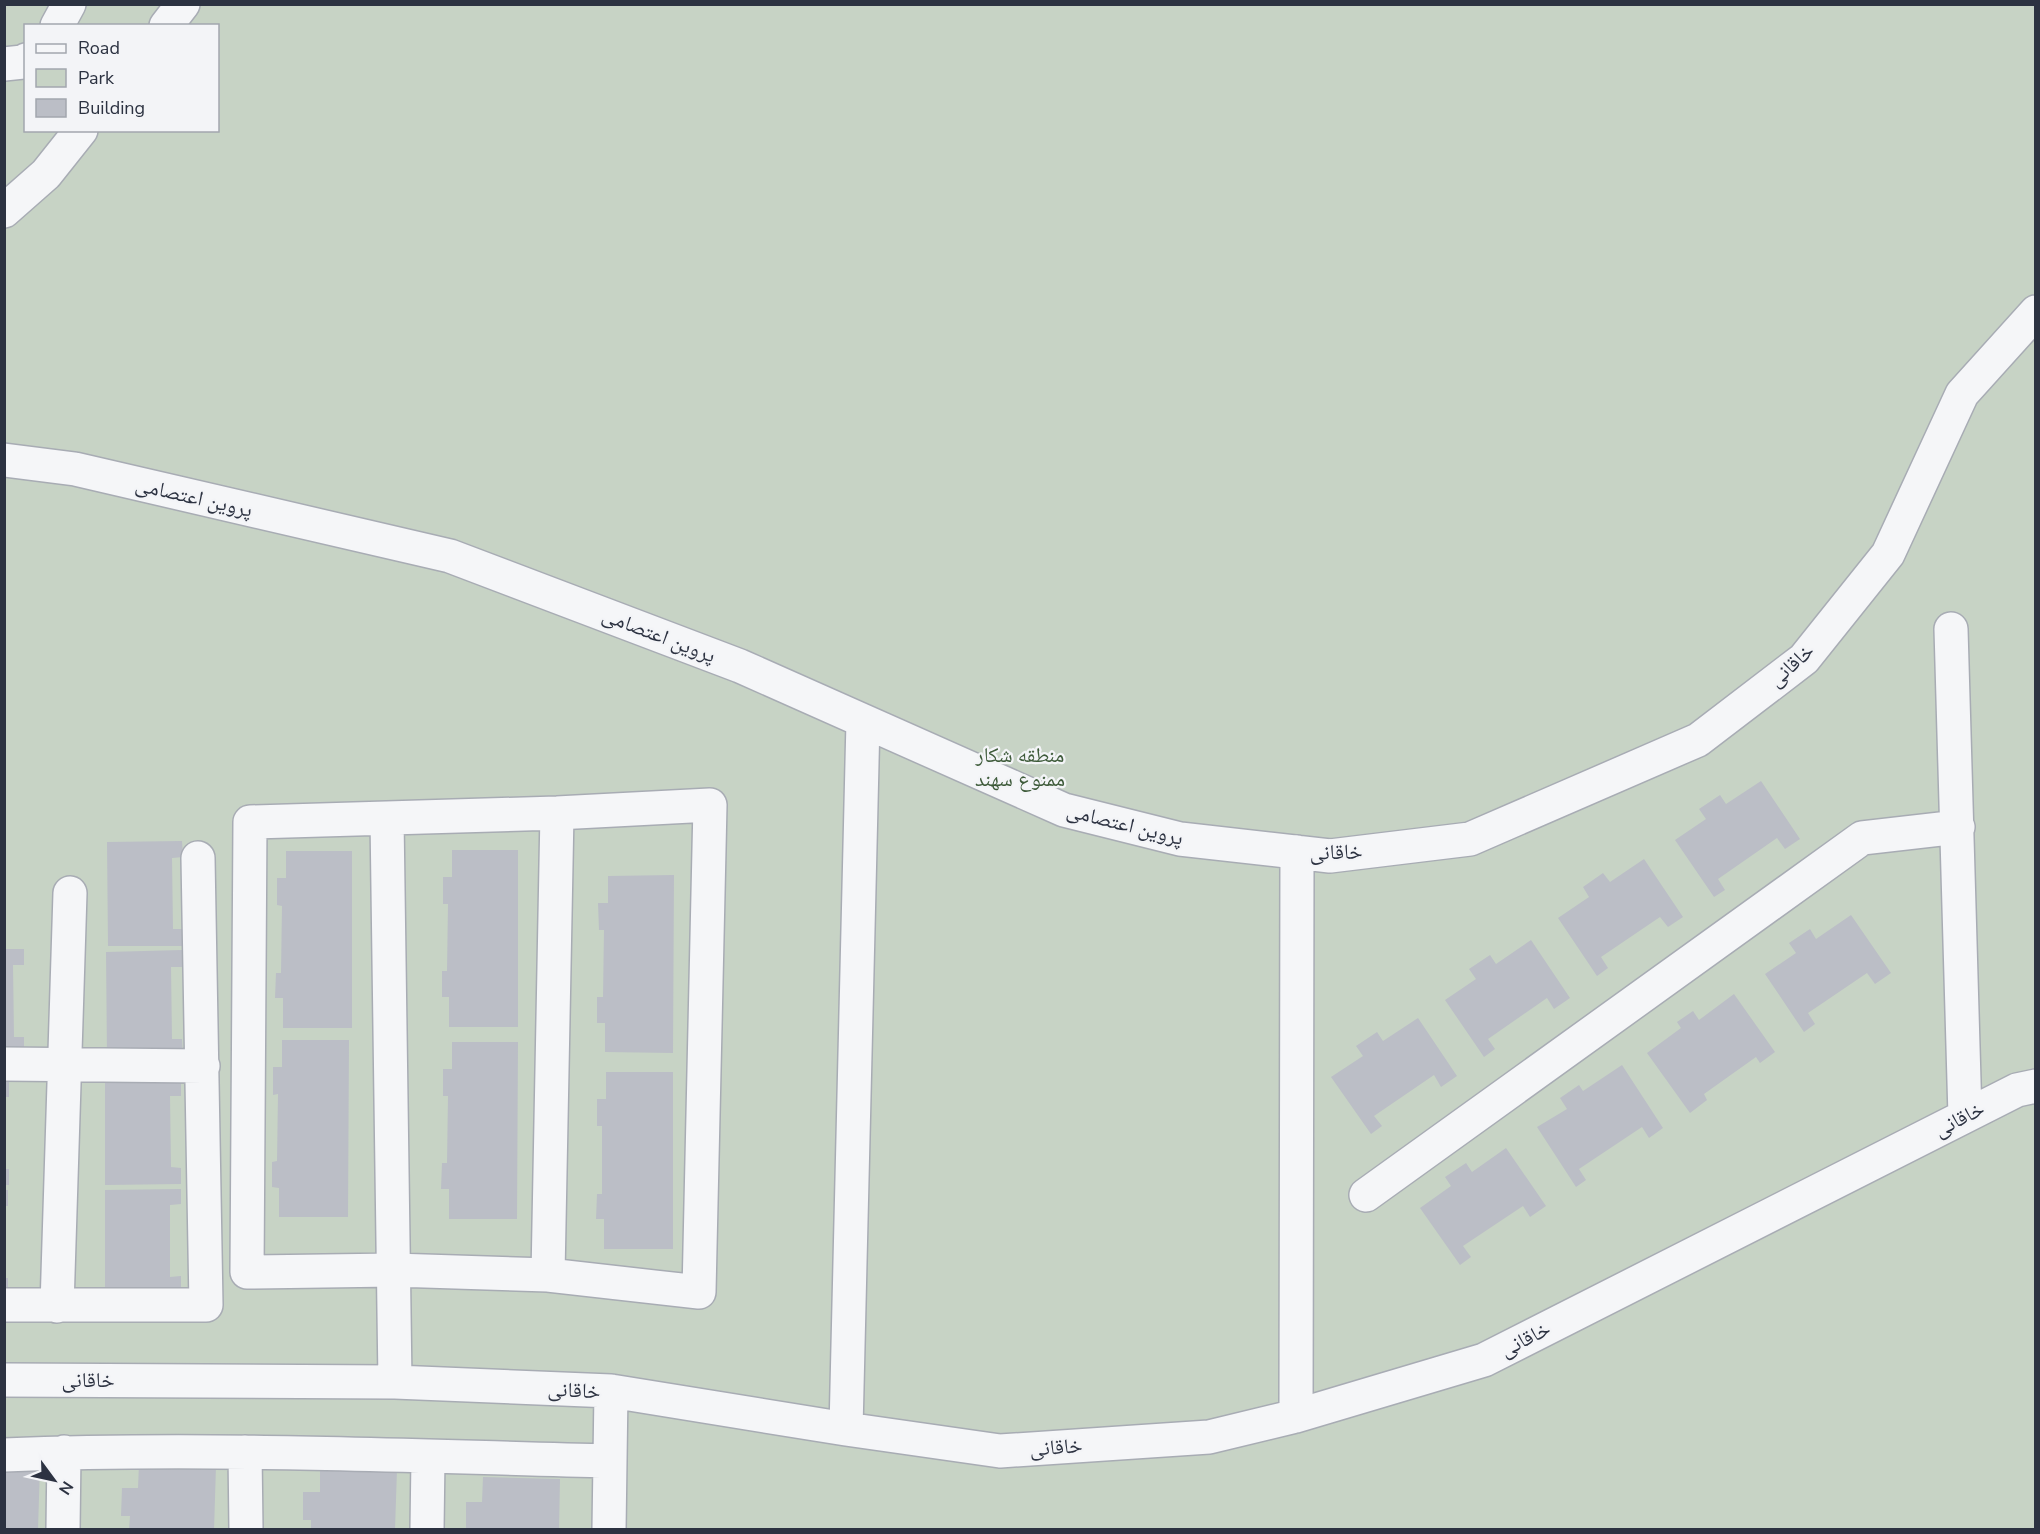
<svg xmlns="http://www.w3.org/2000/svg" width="2040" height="1534" viewBox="0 0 2040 1534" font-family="'Nunito Sans','Noto Naskh Arabic',sans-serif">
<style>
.green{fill:#c7d3c5;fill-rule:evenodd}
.building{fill:#bbbec6}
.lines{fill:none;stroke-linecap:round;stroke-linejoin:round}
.minor-casing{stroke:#a8acb4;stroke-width:36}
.minor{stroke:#f5f6f8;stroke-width:33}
.labels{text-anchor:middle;stroke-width:4.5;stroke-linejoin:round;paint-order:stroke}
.street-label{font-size:21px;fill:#2c3241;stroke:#f3f4f7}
.park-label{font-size:21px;fill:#3e5b3a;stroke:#f3f4f7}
</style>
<rect width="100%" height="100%" fill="#e3e5ea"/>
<path class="green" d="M5,5H2035V1529H5ZM26,26H218V130H26Z"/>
<path class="building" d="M1761,781L1800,839L1785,849L1777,838L1718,879L1725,890L1714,897L1675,840L1706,819L1699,809L1720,795L1726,804Z
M182,841L183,857L172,858L173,929H183V946H108L107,842Z
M452,850H518V1027H449V997H442V971H447L448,904H443V877H452Z
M286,851H352V1028H283V998H275L276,973H281L282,906L277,905V878H286Z
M1644,859L1683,917L1668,927L1660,917L1601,957L1608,968L1597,976L1558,918L1589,897L1583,887L1603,873L1610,882Z
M674,875L673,1053L605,1052V1023H597V997H603L604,930H599L598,903H608V876Z
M1851,915L1891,973L1875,984L1867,973L1808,1013L1815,1024L1804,1032L1765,974L1796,953L1789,943L1810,929L1816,939Z
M1531,940L1570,998L1554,1009L1547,998L1488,1039L1495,1049L1484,1057L1445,1000L1476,979L1469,969L1490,955L1496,964Z
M4,949H24V965H13L14,1037H24V1053L4,1054Z
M182,950V967H171L172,1039H182L183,1055L107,1056L106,952Z
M1734,994L1775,1052L1760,1063L1756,1057L1704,1094L1707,1100L1690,1113L1647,1053L1681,1028L1677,1022L1693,1011L1699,1020Z
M1418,1018L1457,1076L1441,1087L1434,1075L1374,1116L1382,1126L1371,1134L1331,1077L1363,1056L1356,1046L1377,1032L1383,1041Z
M282,1040H349L348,1217H279V1188L272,1187V1162L277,1161L278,1094L273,1095V1067H282Z
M452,1042H518L517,1219H449V1189H441L442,1163H447L448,1096H443V1069H452Z
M1622,1065L1663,1128L1649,1138L1642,1127L1579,1169L1586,1180L1576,1187L1537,1127L1567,1109L1560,1098L1579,1085L1583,1091Z
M606,1072H673V1249H604V1219H596L597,1194H602V1126H597V1099H606Z
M181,1080V1096H170L171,1167L181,1168V1184L105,1185V1081Z
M4,1081H9V1097H4Z
M1506,1148L1546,1206L1530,1217L1523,1206L1463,1246L1471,1257L1460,1265L1420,1208L1451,1186L1445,1177L1466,1163L1472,1172Z
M4,1169H9V1185H4Z
M181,1189V1204L170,1205V1277L181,1276V1293L105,1294V1190Z
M4,1190H8V1206H4Z
M4,1278H8V1294H4Z
M139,1464L216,1466L214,1530H129L130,1516H121L122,1488H138Z
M4,1465H40L38,1530H4Z
M320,1467L397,1469L395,1530H311V1520H303V1492H320Z
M483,1477L560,1479L559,1530L466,1529V1502H482Z"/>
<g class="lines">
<g class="minor-casing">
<path id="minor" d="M57,26L69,4
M166,26L183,4
M4,64L23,62L26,60
M4,211L46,174L81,130
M4,460L75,469L450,556L740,666L1064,810L1180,839L1330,856L1470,839L1698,740L1804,659L1888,554L1962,394L2036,312
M1951,629L1965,1116
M710,805L699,1292L548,1275L394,1270L247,1272L250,822L557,813Z
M387,818L395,1382
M4,1064L203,1066
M1366,1195L1862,838L1958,827
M548,1275L557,813
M4,1305H206L198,858
M57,1306L70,893
M4,1380L395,1382L611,1391L846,1429L1000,1451L1209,1437L1296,1416L1484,1360L2017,1090L2036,1086
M1296,1416L1297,852
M846,1429L863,721
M245,1452L246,1530
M4,1455C206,1447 408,1456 610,1461
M63,1530L64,1452
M427,1530L428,1457
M609,1530L611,1391"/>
</g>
<use href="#minor" class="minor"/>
</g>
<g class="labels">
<g class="street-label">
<text transform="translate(194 497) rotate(13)" y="7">پروین اعتصامی</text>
<text transform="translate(659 635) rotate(21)" y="7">پروین اعتصامی</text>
<text transform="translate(1791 665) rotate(-42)" y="7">خاقانی</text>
<text transform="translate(1125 824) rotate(14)" y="7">پروین اعتصامی</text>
<text transform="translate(1336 852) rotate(-1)" y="7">خاقانی</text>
<text transform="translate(1959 1119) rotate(-27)" y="7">خاقانی</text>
<text transform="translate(1525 1339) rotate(-27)" y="7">خاقانی</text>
<text x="88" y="1387">خاقانی</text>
<text transform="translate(574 1390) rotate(3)" y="7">خاقانی</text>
<text transform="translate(1056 1447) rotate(-4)" y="7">خاقانی</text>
</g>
<g class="park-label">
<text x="1020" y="762">منطقه شکار<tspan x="1020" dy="24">ممنوع سهند</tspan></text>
</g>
</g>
<rect width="2040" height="1534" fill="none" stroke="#2c3241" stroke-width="12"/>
<rect x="24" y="24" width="195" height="108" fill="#f3f4f7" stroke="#a3a6ae" stroke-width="1.5"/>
<rect x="36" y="44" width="30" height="9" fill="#f5f6f8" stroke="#a3a6ae" stroke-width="1.5"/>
<text x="78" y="54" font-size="18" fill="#2c3241">Road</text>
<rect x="36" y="69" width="30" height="18" fill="#c7d3c5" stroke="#a3a6ae" stroke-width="1.5"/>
<text x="78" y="84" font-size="18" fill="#2c3241">Park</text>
<rect x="36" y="99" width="30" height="18" fill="#bbbec6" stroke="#a3a6ae" stroke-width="1.5"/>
<text x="78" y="114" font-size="18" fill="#2c3241">Building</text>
<g transform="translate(54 1480) rotate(123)" stroke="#f3f4f7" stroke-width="4.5" paint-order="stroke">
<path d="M0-4.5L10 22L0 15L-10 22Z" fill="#2c3241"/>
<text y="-9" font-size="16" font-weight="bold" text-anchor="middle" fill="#2c3241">N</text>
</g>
</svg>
